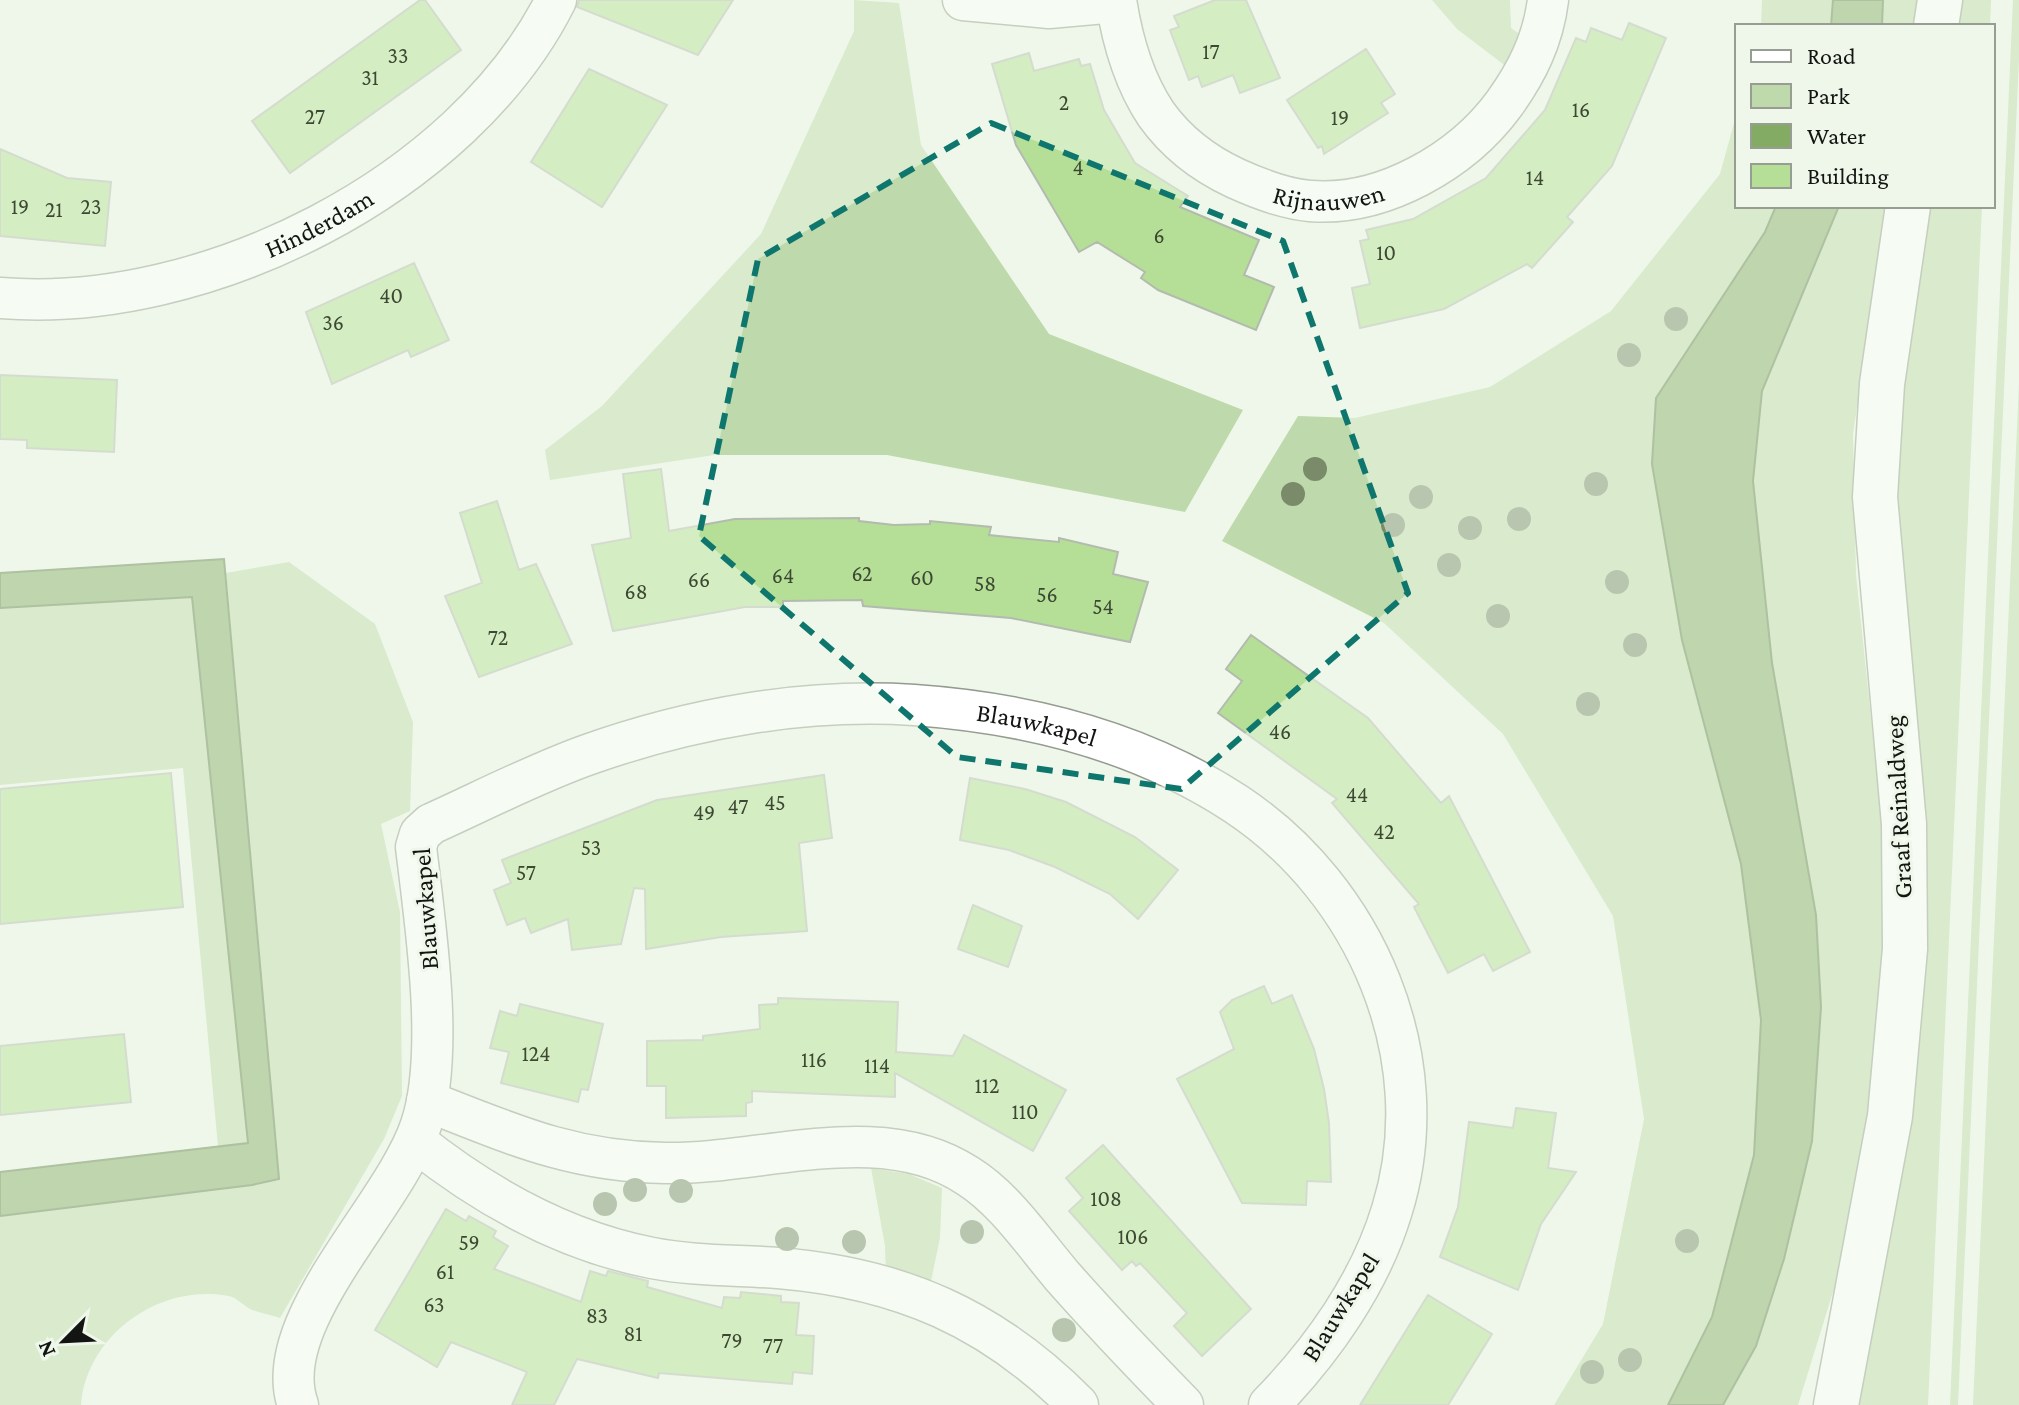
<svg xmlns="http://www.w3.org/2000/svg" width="2019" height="1405" viewBox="0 0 2019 1405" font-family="'Crimson Pro',serif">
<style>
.green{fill:#bed9ab}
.water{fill:#83ab64;stroke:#617e4b;stroke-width:2}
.building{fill:#b5df96;stroke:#b3bbaf;stroke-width:2}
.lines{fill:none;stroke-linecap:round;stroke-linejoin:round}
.street-casing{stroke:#949b8f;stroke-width:43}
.secondary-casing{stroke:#949b8f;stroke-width:47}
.street{stroke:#fff;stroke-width:40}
.secondary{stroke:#fff;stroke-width:44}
.tree{fill:#798b69}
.marked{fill:none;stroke:#0f766e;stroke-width:6;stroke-dasharray:16 10;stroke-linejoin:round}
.labels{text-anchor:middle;stroke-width:6;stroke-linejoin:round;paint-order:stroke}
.number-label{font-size:22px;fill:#3b4832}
.street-label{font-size:26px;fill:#121511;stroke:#eff7ea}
</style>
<rect width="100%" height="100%" fill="#eff7ea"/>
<path class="green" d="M854,0L899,3L921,145L1049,334L1243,410L1185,512L887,455H714L550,480L545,450L602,406L761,234L854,31Z
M1432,0H1510L1511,28L1521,35L1507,67L1457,29Z
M1762,0H1833L1831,26H1761Z
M1883,0H1920L1916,26H1882Z
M1959,0H1991L1990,26H1956Z
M2013,0H2019V59L1958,1405H1950Z
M1737,112V206H1776L1765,232L1656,398L1682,640L1741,864L1761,1020L1754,1155L1712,1317L1668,1405H1554L1603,1324L1644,1119L1613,916L1503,734L1384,623L1222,541L1298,416L1355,418L1490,387L1611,311L1720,174Z
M1839,206H1887L1853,434L1856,575L1885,852V977L1865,1139L1842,1263L1798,1405H1723L1756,1346L1784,1259L1812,1141L1821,1007L1816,915L1772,663L1753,481L1762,391Z
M1927,206H1982L1928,1405H1858L1912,1102L1925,962L1896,474L1901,389Z
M2019,383V1405H1973Z
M289,562L375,624L413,722L410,811L381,824L400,912L402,1096L384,1139L280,1318C270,1315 259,1313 250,1309C243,1305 237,1298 229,1296C160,1283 87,1334 81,1405H0V1216L252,1185L279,1178L226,573Z
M192,596L248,1143L218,1146L183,768L0,785V608Z
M871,1168L909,1174L942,1188L940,1238L930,1286L886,1273L885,1246Z"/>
<path class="water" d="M1833,0H1883L1882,26H1831Z
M1776,206H1839L1762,391L1753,481L1772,663L1816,915L1821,1007L1812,1141L1784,1259L1756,1346L1723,1405H1668L1712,1317L1754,1155L1761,1020L1741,864L1682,640L1652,464L1656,398L1765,232Z
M224,559L279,1179L252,1185L0,1216V1172L248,1143L192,597L0,608V573Z"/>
<path class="building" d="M420,0H425L461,50L290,173L252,121Z
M579,0H733L698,55L577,7Z
M1215,0H1246L1280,78L1240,93L1233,75L1202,87L1198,76L1189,80L1170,30L1179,27L1174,16Z
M1629,23L1666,38L1612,166L1567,217L1573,222L1532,268L1527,264L1444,309L1360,328L1352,288L1370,284L1360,241L1369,239L1366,230L1413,219L1486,178L1545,110L1576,38L1586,42L1591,28L1622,40Z
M1366,49L1395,94L1381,103L1388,113L1324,154L1322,146L1318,148L1287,100Z
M1029,53L1034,71L1079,59L1081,66L1090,64L1104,110L1135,163L1188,196L1180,207L1259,240L1244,275L1274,287L1256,330L1158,290L1141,278L1145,272L1097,242L1079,252L1016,145L992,64Z
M589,69L667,105L602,207L531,162Z
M0,149L67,178L111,182L105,246L0,236Z
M414,263L449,340L411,357L408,350L332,384L306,312Z
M0,375L117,380L114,452L27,448V440L0,439Z
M661,469L669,531L735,519L859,518V521L894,525L930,524V521L991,527L989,535L1059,542V538L1118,552L1113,574L1148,582L1130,642L1011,618L863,606L862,600L783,601V607H745L613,631L592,545L631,538L623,474Z
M497,501L519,570L536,564L572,644L479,677L445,596L482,583L460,513Z
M1251,635L1368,718L1441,803L1449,796L1530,952L1493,971L1484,954L1448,973L1414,907L1419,904L1332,803L1337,799L1218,713L1242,681L1226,669Z
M171,773L183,907L0,924V789Z
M824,775L832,838L799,843L807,931L721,937L646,949L645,889L634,888L621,944L572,950L568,919L531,933L525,918L507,925L494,890L511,883L502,860L657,800Z
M970,778L1025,789L1066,802L1135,837L1178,870L1138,919L1110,894L1055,867L1009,850L960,840Z
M973,905L1022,926L1008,967L958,949Z
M1264,986L1272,1004L1292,995L1314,1049L1324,1089L1329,1123L1331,1182L1307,1181L1306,1205L1242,1203L1177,1079L1234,1049L1220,1012L1232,1000Z
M778,998L898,1002L896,1052L953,1056L964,1035L1066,1090L1033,1151L895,1073V1097L752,1091V1102L746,1103V1116L666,1118V1086H647V1041L703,1040V1036L760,1029L759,1005L778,1004Z
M520,1004L603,1024L588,1090L581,1089L578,1102L501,1083L509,1052L490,1048L500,1011L517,1016Z
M124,1034L131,1102L0,1115V1046Z
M1516,1108L1556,1113L1548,1168L1576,1172L1541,1224L1518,1290L1440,1257L1458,1207L1469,1122L1513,1128Z
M1103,1145L1251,1309L1202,1356L1174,1326L1187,1313L1140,1263L1136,1266L1132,1261L1122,1270L1069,1211L1083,1198L1066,1178Z
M446,1209L466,1221L469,1216L496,1231L493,1237L508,1246L494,1269L581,1302L590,1271L606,1276L608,1271L648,1281L647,1287L722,1308L724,1297L740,1298L741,1292L781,1296V1302L799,1303L796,1335L814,1336L812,1374L793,1372L792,1384L659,1373L658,1378L577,1359L554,1405H512L527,1372L451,1342L437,1367L375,1330Z
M1428,1295L1492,1334L1448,1405H1360Z"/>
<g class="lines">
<g class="street-casing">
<g id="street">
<path d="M963,0L1049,8L1116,2"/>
<path id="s1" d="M1116,0C1122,39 1134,81 1156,114C1176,142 1205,164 1235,178C1259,189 1285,199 1310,201C1383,207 1462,161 1504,104C1527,72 1543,40 1548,0"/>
<path id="s2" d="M0,298C203,315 463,186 556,0"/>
<path d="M427,1101C511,1134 573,1162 665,1163C762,1165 881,1118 968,1176C1006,1200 1034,1243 1063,1277C1102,1321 1142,1363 1183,1405"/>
<path d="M415,1141C484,1196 565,1241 652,1258C693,1266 736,1265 778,1268C900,1278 992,1318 1078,1405"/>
<path id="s3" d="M298,1405C268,1322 394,1207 421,1125C445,1053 425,923 416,847L420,834L431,824C482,801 534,774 587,755C691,718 804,698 914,705C1028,713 1140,741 1236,804C1366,890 1439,1058 1392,1210C1370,1283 1322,1351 1269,1405"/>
</g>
</g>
<g class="secondary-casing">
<path id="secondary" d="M1936,26L1940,0
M1836,1405L1890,1116L1905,949L1904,824L1875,497L1882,384L1908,206"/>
</g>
<use href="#street" class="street"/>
<use href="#secondary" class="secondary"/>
</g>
<g class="tree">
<circle cx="1676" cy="319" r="12"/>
<circle cx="1629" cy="355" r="12"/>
<circle cx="1315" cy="469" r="12"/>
<circle cx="1596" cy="484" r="12"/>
<circle cx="1293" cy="494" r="12"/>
<circle cx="1421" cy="497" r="12"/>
<circle cx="1519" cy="519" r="12"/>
<circle cx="1393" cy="525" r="12"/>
<circle cx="1470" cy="528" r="12"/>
<circle cx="1449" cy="565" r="12"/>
<circle cx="1617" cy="582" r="12"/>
<circle cx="1498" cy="616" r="12"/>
<circle cx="1635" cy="645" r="12"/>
<circle cx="1588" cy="704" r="12"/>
<circle cx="635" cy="1190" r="12"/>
<circle cx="681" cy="1191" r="12"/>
<circle cx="605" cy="1204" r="12"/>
<circle cx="972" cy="1232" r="12"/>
<circle cx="787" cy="1239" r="12"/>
<circle cx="1687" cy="1241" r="12"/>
<circle cx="854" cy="1242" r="12"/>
<circle cx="1064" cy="1330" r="12"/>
<circle cx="1630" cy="1360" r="12"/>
<circle cx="1592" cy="1372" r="12"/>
</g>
<path d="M0 0H2019V1405H0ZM991,123L1283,241L1408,593L1181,789L957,757L699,536L758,259Z" fill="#eff7ea" fill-opacity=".55" fill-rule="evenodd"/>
<path class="marked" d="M991,123L1283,241L1408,593L1181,789L957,757L699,536L758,259Z"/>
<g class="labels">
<g class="number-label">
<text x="1211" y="59">17</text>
<text x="398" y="63">33</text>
<text x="370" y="85">31</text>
<text x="1064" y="110">2</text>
<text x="1581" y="117">16</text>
<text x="315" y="124">27</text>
<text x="1340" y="125">19</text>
<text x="1078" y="175">4</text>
<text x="1535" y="185">14</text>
<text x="20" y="214">19</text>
<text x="91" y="214">23</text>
<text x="54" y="217">21</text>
<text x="1159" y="243">6</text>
<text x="1386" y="260">10</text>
<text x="391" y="303">40</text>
<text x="333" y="330">36</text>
<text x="862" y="581">62</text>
<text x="783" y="583">64</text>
<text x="922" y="585">60</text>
<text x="699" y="587">66</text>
<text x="985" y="591">58</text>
<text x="636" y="599">68</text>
<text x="1047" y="602">56</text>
<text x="1103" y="614">54</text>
<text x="498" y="645">72</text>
<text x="1280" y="739">46</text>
<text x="1357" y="802">44</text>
<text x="775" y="810">45</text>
<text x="738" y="814">47</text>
<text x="704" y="820">49</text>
<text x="1384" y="839">42</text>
<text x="591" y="855">53</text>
<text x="526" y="880">57</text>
<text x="536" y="1061">124</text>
<text x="814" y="1067">116</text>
<text x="877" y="1073">114</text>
<text x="987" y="1093">112</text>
<text x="1025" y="1119">110</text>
<text x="1106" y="1206">108</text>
<text x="1133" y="1244">106</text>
<text x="469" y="1250">59</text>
<text x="445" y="1279">61</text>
<text x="434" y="1312">63</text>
<text x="597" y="1323">83</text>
<text x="633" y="1341">81</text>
<text x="732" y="1348">79</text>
<text x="773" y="1353">77</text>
</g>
<g class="street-label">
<text dy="9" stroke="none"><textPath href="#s1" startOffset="322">Rijnauwen</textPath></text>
<text dy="9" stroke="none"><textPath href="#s2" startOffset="332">Hinderdam</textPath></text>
<text dy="9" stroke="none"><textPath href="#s3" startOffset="1250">Blauwkapel</textPath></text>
<text transform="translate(1898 807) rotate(-93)" y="9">Graaf Reinaldweg</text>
<text transform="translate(425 909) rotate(-94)" y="9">Blauwkapel</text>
<text transform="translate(1340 1307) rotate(-58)" y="9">Blauwkapel</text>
</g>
</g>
<rect x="1735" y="24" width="260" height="184" fill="#eff7ea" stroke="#979d93" stroke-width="2"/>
<rect x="1751" y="50" width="40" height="12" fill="#ffffff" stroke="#979d93" stroke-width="2"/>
<text x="1807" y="64" font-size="24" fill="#121511">Road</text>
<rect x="1751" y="84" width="40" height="24" fill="#bed9ab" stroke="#979d93" stroke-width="2"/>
<text x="1807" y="104" font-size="24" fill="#121511">Park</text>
<rect x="1751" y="124" width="40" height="24" fill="#83ab64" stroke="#979d93" stroke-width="2"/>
<text x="1807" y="144" font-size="24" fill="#121511">Water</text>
<rect x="1751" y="164" width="40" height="24" fill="#b5df96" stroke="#979d93" stroke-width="2"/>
<text x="1807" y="184" font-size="24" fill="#121511">Building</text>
<g transform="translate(64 1341) rotate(246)" stroke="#eff7ea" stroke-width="6" paint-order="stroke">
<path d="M0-6L14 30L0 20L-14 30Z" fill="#121511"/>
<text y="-12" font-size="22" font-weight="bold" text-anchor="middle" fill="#121511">N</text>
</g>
</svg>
